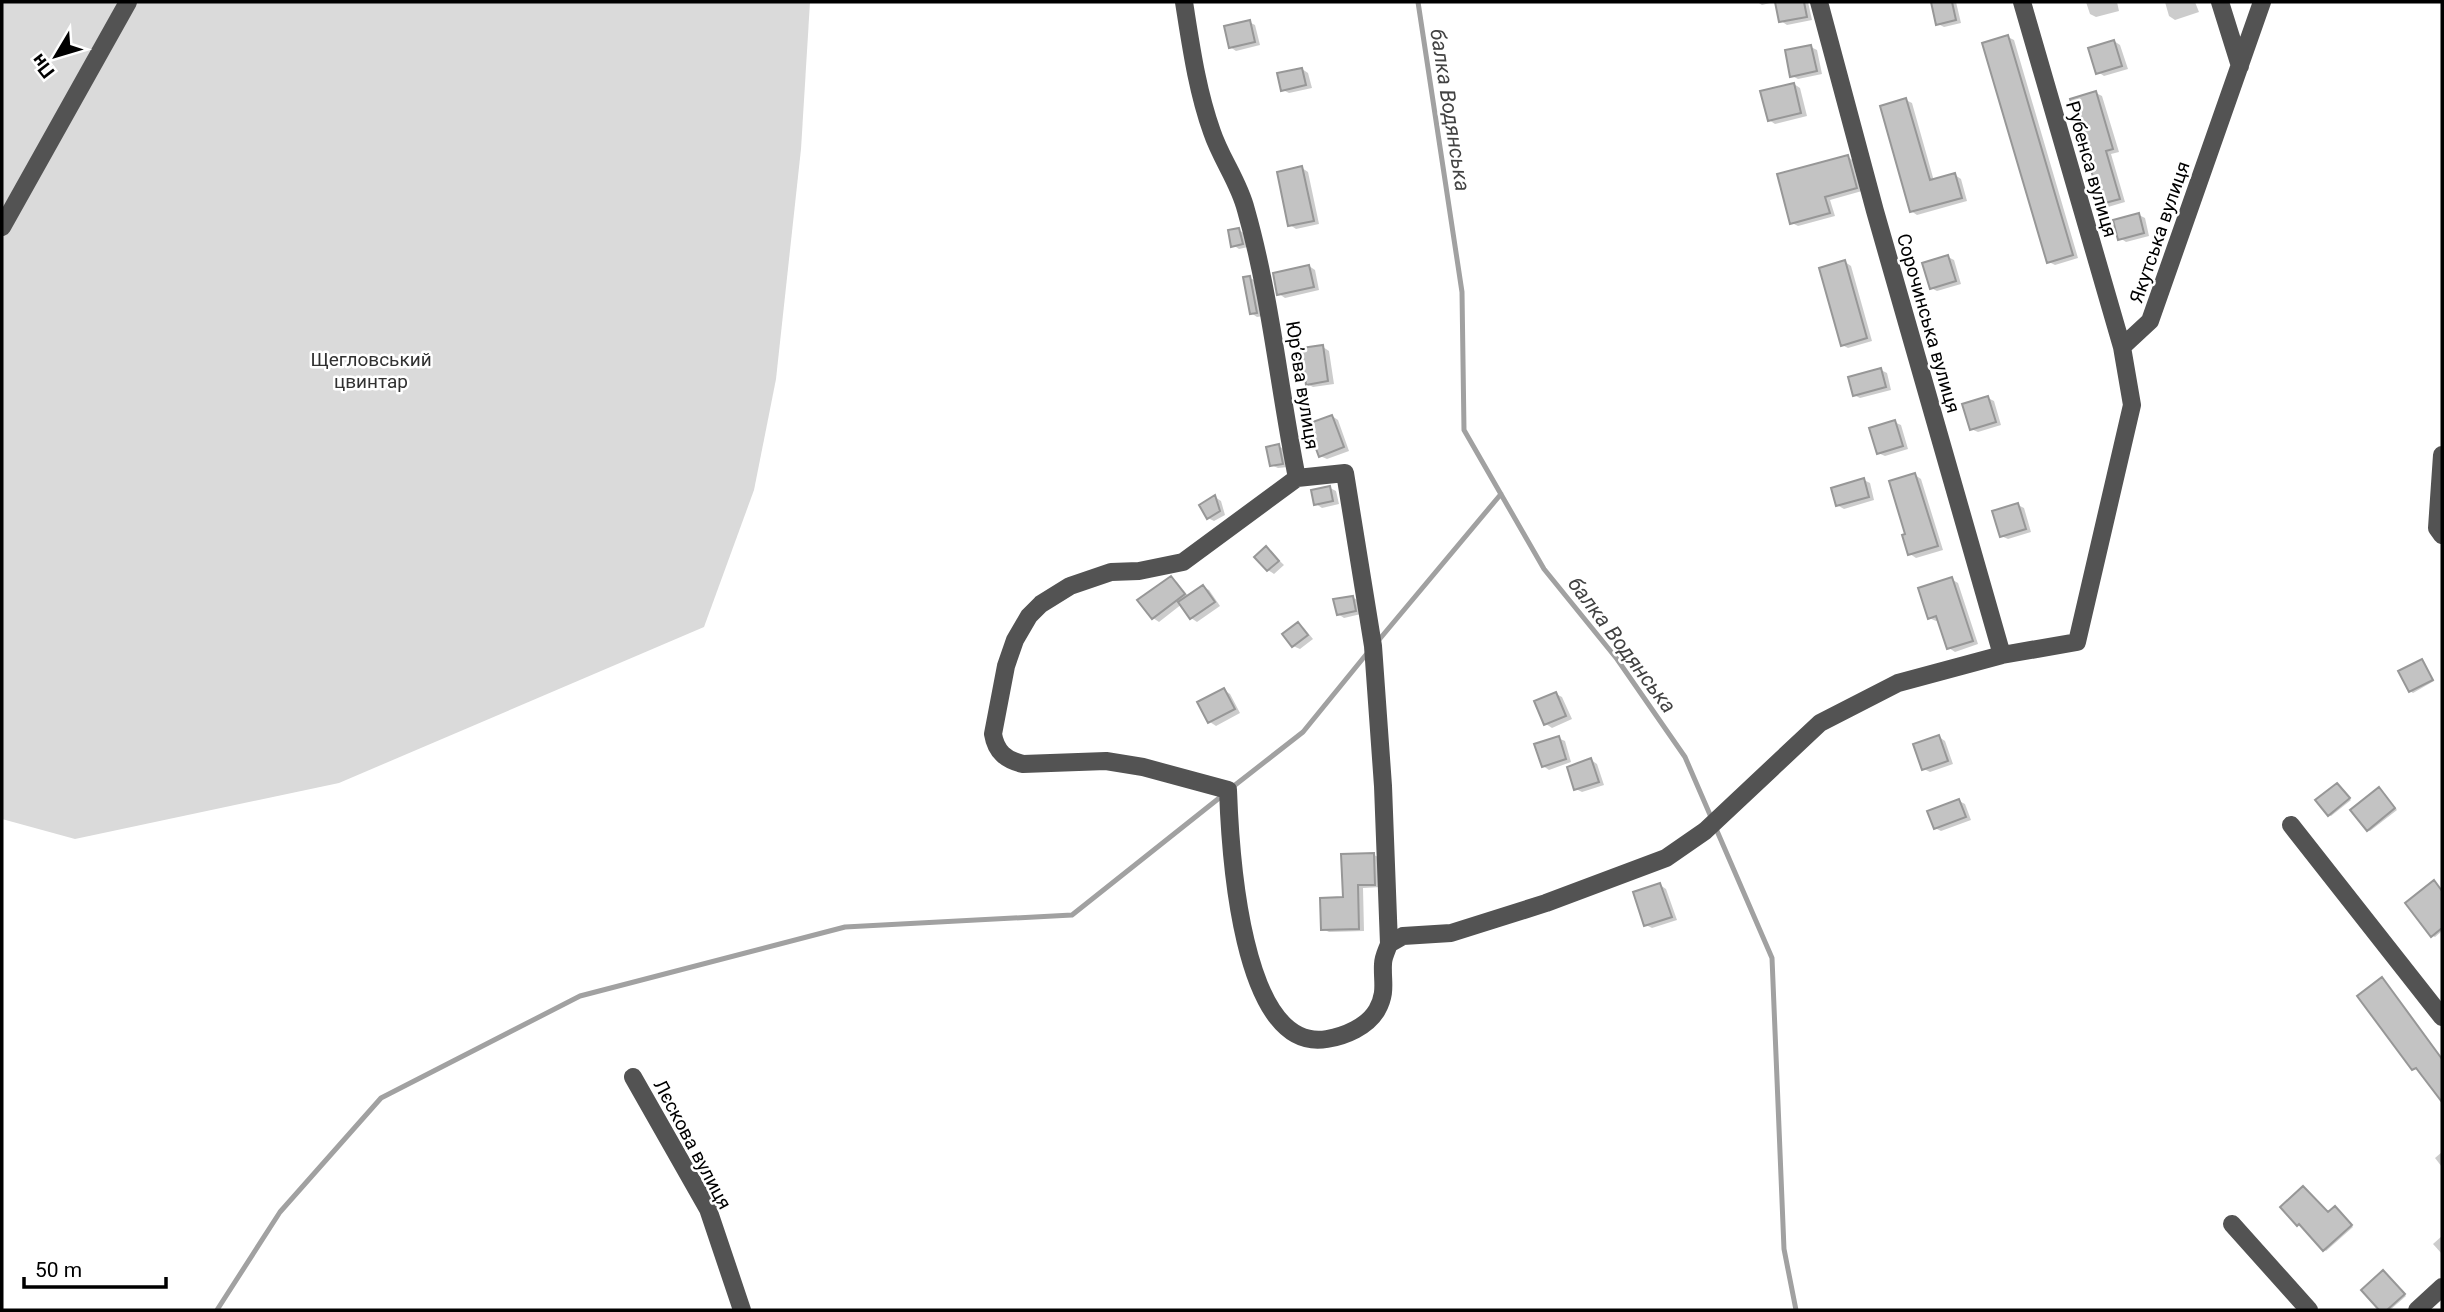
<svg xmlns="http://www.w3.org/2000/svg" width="2444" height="1312" viewBox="0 0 2444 1312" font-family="Roboto,sans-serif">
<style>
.green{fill:#dadada}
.shadow{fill:#0003}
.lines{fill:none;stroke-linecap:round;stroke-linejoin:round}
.stream{stroke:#a1a1a1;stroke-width:5}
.building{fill:#c3c3c3;stroke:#979797;stroke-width:2}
.minor{stroke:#535353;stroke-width:18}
.labels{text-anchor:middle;stroke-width:5;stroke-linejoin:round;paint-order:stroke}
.street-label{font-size:19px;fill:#000;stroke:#fff}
.park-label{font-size:19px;fill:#313131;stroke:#fff}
.water-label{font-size:21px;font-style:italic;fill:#424242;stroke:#fff}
</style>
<rect width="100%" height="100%" fill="#fff"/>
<path class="green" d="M2,2H810L801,149L776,379L754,490L704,627L339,783L75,839L2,819Z"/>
<path class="shadow" d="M1757,2H1774L1762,5Z
M1777,2H1808L1812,20L1787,25L1781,21Z
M1932,2H1956L1961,23L1944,27L1938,24Z
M2086,2H2117L2119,11L2096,17L2090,14Z
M2165,2H2195L2199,12L2175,20L2169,16Z
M1249,22L1255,25L1260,45L1236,51L1230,47Z
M2008,37L2014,40L2078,258L2055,265L2049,262Z
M2114,41L2120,45L2128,69L2104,76L2098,72Z
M1811,47L1817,50L1822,74L1798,79L1792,76Z
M1302,69L1308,73L1312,88L1289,93L1283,90Z
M1794,84L1800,88L1807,116L1775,124L1769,120Z
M2096,93L2102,96L2119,152L2111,154L2125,202L2108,207L2102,203Z
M1906,100L1912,103L1934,181L1955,175L1961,179L1967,201L1917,215L1911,211Z
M1848,157L1854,161L1862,191L1830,200L1835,216L1798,226L1792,223Z
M1302,168L1308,172L1319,224L1296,229L1290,225Z
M2139,215L2145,218L2149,236L2126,242L2120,238Z
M1239,230L1245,234L1248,247L1239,249L1233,245Z
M1948,257L1954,260L1961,284L1937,291L1931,288Z
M1845,262L1851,266L1872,341L1848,348L1842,345Z
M1309,266L1315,270L1319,290L1285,298L1279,294Z
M1250,278L1256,281L1263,316L1257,317L1251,313Z
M1323,347L1329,351L1334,384L1313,387L1307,384Z
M1881,370L1887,373L1891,390L1860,398L1854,395Z
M1988,398L1994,401L2001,425L1978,432L1971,429Z
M1332,416L1338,420L1349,451L1327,459L1320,456Z
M1894,422L1901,425L1908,449L1885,456L1878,453Z
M1279,446L1285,450L1288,467L1278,468L1271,465Z
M1915,475L1921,479L1943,550L1916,558L1910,554Z
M1864,480L1870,483L1874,500L1844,509L1837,505Z
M1330,488L1336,491L1339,504L1322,508L1316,504Z
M1215,497L1221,501L1225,515L1214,521L1208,518Z
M2018,505L2024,508L2031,532L2008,539L2001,536Z
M1266,548L1284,565L1274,574L1268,570Z
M1171,578L1177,582L1189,597L1203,587L1209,590L1220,606L1197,622L1191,618L1182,604L1159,622L1153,618Z
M1951,579L1958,583L1978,644L1955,652L1949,648L1940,620L1936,621L1929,618Z
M1352,597L1359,601L1361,614L1344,618L1338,614Z
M1298,624L1304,628L1313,639L1300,649L1293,646Z
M2422,661L2434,681L2413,693L2410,691Z
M1224,690L1230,694L1240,713L1216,726L1210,722Z
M1556,694L1562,697L1572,719L1552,728L1546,724Z
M1939,737L1945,741L1953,764L1930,772L1924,769Z
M1558,738L1565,741L1571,762L1549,770L1543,766Z
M1591,760L1597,764L1604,785L1582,792L1576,789Z
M2337,785L2351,800L2331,816L2329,815Z
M2381,791L2397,810L2370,831L2368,830Z
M1959,801L1965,804L1971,820L1941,831L1935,828Z
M1374,855L1380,858L1381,887L1363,888L1364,931L1329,932L1323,929Z
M2436,884L2442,891V903L2439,905L2442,909V931L2435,937L2433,936Z
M1660,885L1666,889L1677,920L1652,928L1646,925Z
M2384,981L2442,1059V1100L2419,1068L2413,1069Z
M2442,1152V1167L2435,1158Z
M2282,1207L2328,1214L2338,1209L2353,1227L2326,1251Z
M2442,1236V1254L2433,1244Z
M2386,1274L2406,1296L2390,1310H2381L2363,1290Z"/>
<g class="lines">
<path class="stream" d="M1418,2L1462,292L1464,430L1544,569L1617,659L1685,757L1772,958L1784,1249L1796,1310
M1378,641L1501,494
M1230,789L1303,732L1369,651
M217,1310L280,1212L381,1098L580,996L845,927L1072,915L1223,795"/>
</g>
<path class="building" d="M1775,2H1804L1807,17L1779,22Z
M1931,2H1952L1956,20L1936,25Z
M1250,20L1255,42L1229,48L1224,26Z
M2008,35L2073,255L2047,263L1982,43Z
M2114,40L2122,66L2096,74L2088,48Z
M1811,45L1817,71L1790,77L1785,50Z
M1302,68L1306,85L1281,91L1277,73Z
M1794,83L1801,113L1768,121L1760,91Z
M2096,91L2113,149L2106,151L2120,199L2101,204L2070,99Z
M1906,98L1930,180L1955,173L1962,198L1910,212L1880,106Z
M1848,155L1857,188L1825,197L1830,213L1790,224L1777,174Z
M1302,166L1314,221L1288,226L1277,172Z
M2139,213L2144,233L2118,240L2113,220Z
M1239,228L1243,244L1231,247L1228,230Z
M1948,255L1956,281L1930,289L1922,263Z
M1845,260L1867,338L1841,346L1819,268Z
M1309,265L1314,287L1277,295L1273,273Z
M1250,276L1257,313L1250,314L1243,277Z
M1323,345L1328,381L1306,385L1301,348Z
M1881,368L1886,387L1853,396L1848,377Z
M1988,396L1996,422L1970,430L1962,404Z
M1332,415L1344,447L1319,457L1307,424Z
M1895,420L1903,446L1877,454L1869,428Z
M1279,444L1283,464L1270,466L1266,447Z
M1915,473L1938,546L1908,555L1902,535L1905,534L1889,481Z
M1864,478L1869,497L1836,506L1831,488Z
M1330,486L1333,501L1314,505L1311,490Z
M1215,495L1220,511L1207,519L1199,505Z
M2018,503L2026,529L2000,537L1992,511Z
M1266,546L1279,561L1267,571L1254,557Z
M1171,576L1185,594L1152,619L1137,600Z
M1952,577L1973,641L1947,649L1936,616L1928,619L1918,588Z
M1203,585L1215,602L1190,619L1178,602Z
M1353,596L1356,611L1337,615L1333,599Z
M1298,622L1308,635L1292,647L1282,634Z
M2422,659L2433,680L2409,692L2398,671Z
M1224,688L1235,709L1208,723L1197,702Z
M1556,692L1566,716L1544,725L1534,701Z
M1939,735L1948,761L1922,770L1913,744Z
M1559,736L1566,759L1542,767L1534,744Z
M1591,758L1599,782L1574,790L1567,767Z
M2337,783L2350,798L2328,816L2315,800Z
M2379,787L2395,808L2367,831L2350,810Z
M1959,799L1966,817L1934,829L1927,811Z
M1374,853L1375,885H1358L1359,929L1321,930L1320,898L1343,897L1341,854Z
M2434,880L2442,891V928L2431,937L2405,903Z
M1660,883L1672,917L1644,926L1633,892Z
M2382,977L2442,1059V1102L2416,1068L2412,1070L2357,996Z
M2303,1186L2328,1212L2335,1206L2352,1225L2323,1251L2299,1224L2297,1226L2280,1207Z
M2383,1270L2405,1294L2387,1310H2379L2361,1290Z"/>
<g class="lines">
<path class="minor" d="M1184,2C1191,46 1197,90 1212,132C1221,159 1239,182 1246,210C1271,298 1279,389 1297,478L1345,473L1373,646L1383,786L1389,944
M1819,2L1875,211L2002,655
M2022,2L2122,347
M2220,2L2240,66
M2,227L128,2
M2442,455L2437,528L2442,535
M1297,478L1183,562L1139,571L1111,572L1070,586L1041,604L1029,616L1015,640L1006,666L993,734C996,752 1006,760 1023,764L1106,761L1143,767L1228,790C1230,846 1240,1054 1327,1039C1345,1036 1367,1027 1377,1010C1387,992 1382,982 1383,964C1383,957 1387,950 1389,944L1403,936L1451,933L1546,903L1666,858L1705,831L1820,723L1898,683L2002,655L2077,642L2132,405L2122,347L2150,321L2262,2
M2291,825L2442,1017
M633,1077L708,1209L742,1310
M2232,1224L2309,1310
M2417,1310L2442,1287"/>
</g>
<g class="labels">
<g class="street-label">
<text transform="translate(2092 169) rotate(74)" y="7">Рубенса вулиця</text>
<text transform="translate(2159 232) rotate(-71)" y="7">Якутська вулиця</text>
<text transform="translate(1929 323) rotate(74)" y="7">Сорочинська вулиця</text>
<text transform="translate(1303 385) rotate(81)" y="7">Юр’єва вулиця</text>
<text transform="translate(693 1144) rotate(62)" y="7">Лєскова вулиця</text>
</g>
<g class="park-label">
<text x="371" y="366">Щегловський<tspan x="371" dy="22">цвинтар</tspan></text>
</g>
<g class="water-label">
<text transform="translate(1450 110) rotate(81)" y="7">балка Водянська</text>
<text transform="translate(1622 645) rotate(53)" y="7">балка Водянська</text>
</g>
</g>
<rect width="2444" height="1312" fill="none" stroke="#000000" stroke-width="7"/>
<g transform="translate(56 56) rotate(232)" stroke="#ffffff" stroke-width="5" paint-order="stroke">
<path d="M0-5L12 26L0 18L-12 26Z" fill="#000000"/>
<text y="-10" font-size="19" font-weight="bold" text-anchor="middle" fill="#000000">Пн</text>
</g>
<path d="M24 1277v10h142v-10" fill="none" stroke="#000000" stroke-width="3.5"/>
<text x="35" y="1277" font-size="21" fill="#000000" stroke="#ffffff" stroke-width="5" paint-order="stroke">50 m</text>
</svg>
